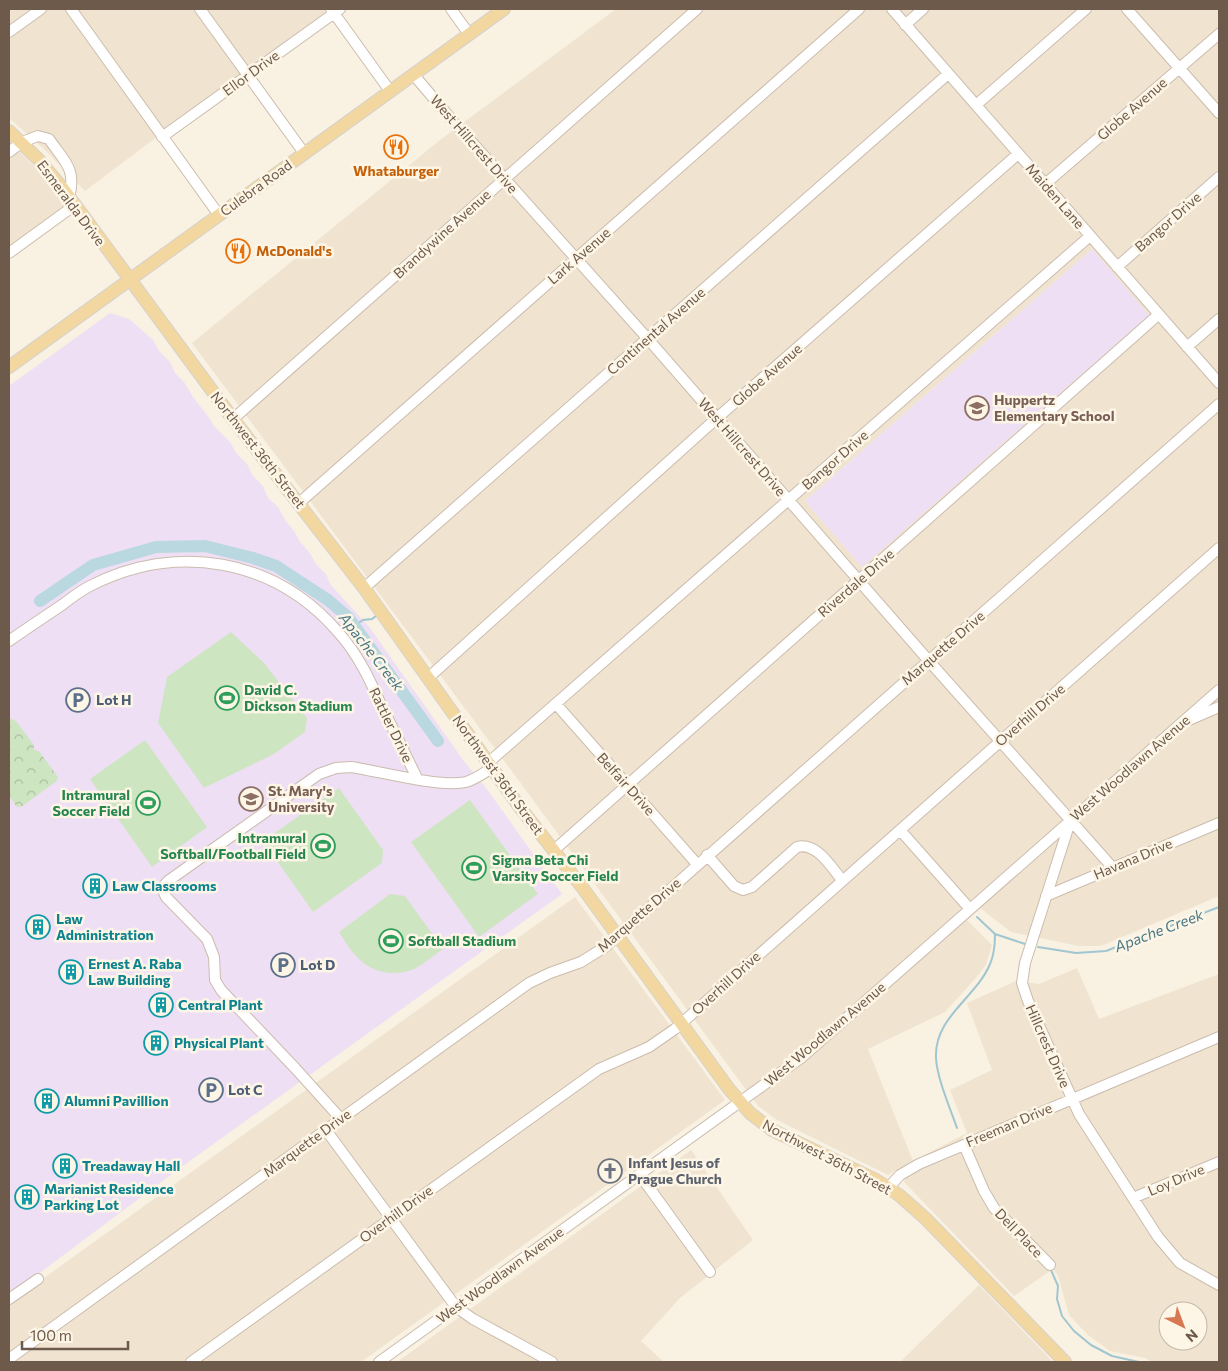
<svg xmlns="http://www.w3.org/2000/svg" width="1228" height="1371" viewBox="0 0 1228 1371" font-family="Commissioner,sans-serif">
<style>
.residential{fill:#f0e4d1;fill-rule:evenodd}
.education{fill:#eedff5}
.green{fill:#cee5c2}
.forest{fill:url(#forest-crowns)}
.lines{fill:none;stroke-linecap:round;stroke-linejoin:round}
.stream{stroke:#a0c6d1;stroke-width:2}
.river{stroke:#b9d8e0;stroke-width:12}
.minor-casing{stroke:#cbbcad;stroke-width:12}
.major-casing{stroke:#d6d1cd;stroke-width:14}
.minor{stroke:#fff;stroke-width:10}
.major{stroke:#f2d8a0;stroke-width:12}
.labels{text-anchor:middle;stroke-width:5;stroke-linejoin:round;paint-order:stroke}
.street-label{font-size:14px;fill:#6e5a4b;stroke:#fdf6e7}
.food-label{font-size:14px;font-weight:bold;fill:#c56008;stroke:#fdf6e7}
.education-label{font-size:14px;font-weight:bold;fill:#785e54;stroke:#fdf6e7;text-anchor:start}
.leisure-label{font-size:14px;font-weight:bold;fill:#27864d;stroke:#fdf6e7;text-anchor:start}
.service-label{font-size:14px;font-weight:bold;fill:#4e5e75;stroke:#fdf6e7;text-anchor:start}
.culture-label{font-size:14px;font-weight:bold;fill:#0d838f;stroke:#fdf6e7;text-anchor:start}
.worship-label{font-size:14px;font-weight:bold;fill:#5b616d;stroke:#fdf6e7;text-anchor:start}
.water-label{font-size:15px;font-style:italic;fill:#4b7886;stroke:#fdf6e7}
</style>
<defs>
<pattern id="forest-crowns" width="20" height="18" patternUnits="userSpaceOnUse" patternTransform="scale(1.25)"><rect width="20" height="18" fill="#cee5c2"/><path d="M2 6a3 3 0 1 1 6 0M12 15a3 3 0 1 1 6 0" fill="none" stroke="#abbda0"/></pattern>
</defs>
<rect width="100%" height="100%" fill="#f9f1e2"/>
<path class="residential" d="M9,9H330L250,67L85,191L44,149L9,118Z
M616,9H1219V896L1101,946H1078L1011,932L980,908L967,920L992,945L986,965L975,979L945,1012L868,1049L913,1161L967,1133L950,1090L992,1070L967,1003L1016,981L1039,984L1077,968L1099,1019L1219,974V1362H1152L1145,1358L1110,1351L1088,1335L1069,1315L1058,1276L1053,1269L1014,1296L904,1182L912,1161L888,1175L777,1120L758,1106L511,770L192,343L440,140ZM1091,250L1149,315L862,566L805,501ZM1168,1311H1198V1341H1168Z
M9,141L34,166L66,206L9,248Z
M575,897L725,1100L361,1362H9V1303Z
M691,1150L753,1240L680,1298L641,1341L664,1362H397Z
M979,1285L1053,1362H900Z"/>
<path class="education" d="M1092,249L1149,315L862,567L805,501Z
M110,313L129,319L153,340L159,351L170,362L175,373L184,382L193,397L210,419L214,426L230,442L236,453L247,464L253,476L263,486L268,498L278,507L285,520L294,531L300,542L309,552L316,564L326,574L330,584L370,628L463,760L486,788L562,894L173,1173L9,1296V386Z"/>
<path class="green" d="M231,632L264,663L307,718L305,732L274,754L204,788L158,723L167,677Z
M145,740L207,827L152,867L90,779Z
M339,788L383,850L382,863L313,912L263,841Z
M470,800L538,894L479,937L411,842Z
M390,894L405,896L443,949C433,956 424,964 414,969C397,977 373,973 360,960C351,952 345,941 339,932Z"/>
<path class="forest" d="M9,718L16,721L34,745V750L39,751L58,777L57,781L21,807H17L9,796Z"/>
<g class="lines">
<path class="stream" d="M354,626L363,620L372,619L376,616
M977,917L995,934L1025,944
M1038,947L1076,953L1106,951L1219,907
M957,1128C950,1108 937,1078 936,1058C934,1017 976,998 990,964C994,955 995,944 995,934
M1051,1270L1058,1286L1057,1299L1062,1316L1074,1331L1091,1345L1112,1356L1139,1362"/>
<path class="river" d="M40,601L93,565L156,547L205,546L253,558L276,566L328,600L348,617L438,741"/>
<g class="minor-casing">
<path id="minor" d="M71,9L219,215
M200,9L304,153
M331,9L390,91
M451,9L469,34
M892,9L1219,383
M1127,9L1219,113
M905,25L923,9
M9,32L41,9
M413,74L452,120L648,339L929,661L1113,868
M976,105L1086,9
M162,137L340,9
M9,152L22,142L38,136L49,139C64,161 77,169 69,197
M1044,185L1219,34
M9,253L75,205
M1117,267L1219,177
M1187,347L1219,319
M233,419L697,9
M299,503L859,9
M364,588L948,74
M9,641C26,629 44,617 62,605C71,598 80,591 90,586C176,542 274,558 338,632C358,654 370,680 382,707C394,730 405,754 417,778
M428,678L717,418L1018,154
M556,704L697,864
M1189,720L1219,707
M489,762L1090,236
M1070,822L1025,963L1022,983L1028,1001L1079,1114L1158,1237L1180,1263L1219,1285
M900,830L970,909
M553,851L1158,315
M707,855L734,886L743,890L752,887L797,847C817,842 831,867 842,880
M1046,896L1219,823
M341,1119L295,1068L221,990L215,980L214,957L207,939L166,897L162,888L168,881L319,774L336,768L351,767C378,771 442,788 466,782C476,779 484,773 493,767
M326,1130L456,1307L473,1319L552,1362
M964,1145L984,1191L994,1208L1050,1265
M640,1175L710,1272
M888,1188L900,1175L919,1164L1219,1037
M1133,1198L1219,1162
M9,1299L38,1279
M9,1359L529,983L550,973L581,962L605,947L1219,404
M191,1362L599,1069L649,1047L675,1029L1219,548
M379,1362L801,1058L1219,690"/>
</g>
<g class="major-casing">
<path id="major" d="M9,131L39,160L64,190L233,419L364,588L519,806L582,887L729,1089L750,1113L772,1130L876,1180L899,1195L926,1219L1065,1362
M9,367L504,9"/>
</g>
<use href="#minor" class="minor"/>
<use href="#major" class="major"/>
</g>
<defs>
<g id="restaurant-ring" transform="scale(1.25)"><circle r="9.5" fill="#fdf6e7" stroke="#e8710a" stroke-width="1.5"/><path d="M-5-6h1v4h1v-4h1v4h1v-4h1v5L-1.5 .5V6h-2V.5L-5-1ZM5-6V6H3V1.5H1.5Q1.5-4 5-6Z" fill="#e8710a"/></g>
<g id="school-ring" transform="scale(1.25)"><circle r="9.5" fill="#fdf6e7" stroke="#8d6e63" stroke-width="1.5"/><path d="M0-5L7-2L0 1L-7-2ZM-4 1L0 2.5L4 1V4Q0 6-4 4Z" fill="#8d6e63"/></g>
<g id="stadium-ring" transform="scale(1.25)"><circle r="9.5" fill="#fdf6e7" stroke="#2e9e5b" stroke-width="1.5"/><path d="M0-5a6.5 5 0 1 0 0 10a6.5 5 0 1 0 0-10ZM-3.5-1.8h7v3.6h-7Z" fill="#2e9e5b"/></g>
<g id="parking-ring" transform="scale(1.25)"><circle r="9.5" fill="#fdf6e7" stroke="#5c6f8a" stroke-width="1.5"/><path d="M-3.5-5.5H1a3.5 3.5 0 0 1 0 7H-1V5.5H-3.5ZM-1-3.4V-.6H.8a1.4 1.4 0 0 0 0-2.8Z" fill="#5c6f8a"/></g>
<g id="university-ring" transform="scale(1.25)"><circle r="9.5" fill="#fdf6e7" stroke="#8d6e63" stroke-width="1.5"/><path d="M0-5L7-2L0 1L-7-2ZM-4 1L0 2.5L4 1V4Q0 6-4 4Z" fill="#8d6e63"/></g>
<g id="building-ring" transform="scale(1.25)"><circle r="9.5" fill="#fdf6e7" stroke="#0f9aa8" stroke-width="1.5"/><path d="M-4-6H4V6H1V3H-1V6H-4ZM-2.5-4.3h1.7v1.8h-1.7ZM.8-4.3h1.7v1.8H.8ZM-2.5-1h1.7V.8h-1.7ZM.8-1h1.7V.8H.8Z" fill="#0f9aa8"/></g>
<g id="church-ring" transform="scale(1.25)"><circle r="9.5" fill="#fdf6e7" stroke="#6b7280" stroke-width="1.5"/><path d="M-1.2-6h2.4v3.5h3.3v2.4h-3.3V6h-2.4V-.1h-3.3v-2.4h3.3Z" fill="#6b7280"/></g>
</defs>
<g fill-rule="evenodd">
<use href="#restaurant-ring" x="396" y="147"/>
<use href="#restaurant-ring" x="238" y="251"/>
<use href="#school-ring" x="977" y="408"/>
<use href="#stadium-ring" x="227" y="698"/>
<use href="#parking-ring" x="78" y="700"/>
<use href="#university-ring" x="251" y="799"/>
<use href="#stadium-ring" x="148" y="803"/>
<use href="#stadium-ring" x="323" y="846"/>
<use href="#stadium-ring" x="474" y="868"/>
<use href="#building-ring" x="95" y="886"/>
<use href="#building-ring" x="38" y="927"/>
<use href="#stadium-ring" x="391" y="941"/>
<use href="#parking-ring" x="283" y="965"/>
<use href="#building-ring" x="71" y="972"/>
<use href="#building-ring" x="161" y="1005"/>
<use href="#building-ring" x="156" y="1043"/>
<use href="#parking-ring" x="211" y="1090"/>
<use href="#building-ring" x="47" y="1101"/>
<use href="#building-ring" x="65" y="1166"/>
<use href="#church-ring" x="610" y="1171"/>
<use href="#building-ring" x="27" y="1197"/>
</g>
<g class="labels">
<g class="street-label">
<text transform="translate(251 73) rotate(-36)" y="5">Ellor Drive</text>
<text transform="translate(1132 109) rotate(-41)" y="5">Globe Avenue</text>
<text transform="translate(474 144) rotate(49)" y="5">West Hillcrest Drive</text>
<text transform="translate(256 188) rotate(-36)" y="5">Culebra Road</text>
<text transform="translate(1055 196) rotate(49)" y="5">Maiden Lane</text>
<text transform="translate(71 203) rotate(53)" y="5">Esmeralda Drive</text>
<text transform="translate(1168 222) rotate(-41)" y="5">Bangor Drive</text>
<text transform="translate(442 234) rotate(-42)" y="5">Brandywine Avenue</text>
<text transform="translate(579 256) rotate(-41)" y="5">Lark Avenue</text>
<text transform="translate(656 331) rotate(-41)" y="5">Continental Avenue</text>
<text transform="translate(767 375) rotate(-41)" y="5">Globe Avenue</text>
<text transform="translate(742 447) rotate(49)" y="5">West Hillcrest Drive</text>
<text transform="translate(258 450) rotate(52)" y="5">Northwest 36th Street</text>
<text transform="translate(835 460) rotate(-41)" y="5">Bangor Drive</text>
<text transform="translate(856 583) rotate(-41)" y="5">Riverdale Drive</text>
<text transform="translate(943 648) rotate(-41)" y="5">Marquette Drive</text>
<text transform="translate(1030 715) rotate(-41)" y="5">Overhill Drive</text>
<text transform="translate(391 725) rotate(64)" y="5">Rattler Drive</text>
<text transform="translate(1130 768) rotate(-41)" y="5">West Woodlawn Avenue</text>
<text transform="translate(498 775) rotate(54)" y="5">Northwest 36th Street</text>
<text transform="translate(626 784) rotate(48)" y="5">Belfair Drive</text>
<text transform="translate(1133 859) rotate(-23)" y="5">Havana Drive</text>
<text transform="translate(639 915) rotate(-41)" y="5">Marquette Drive</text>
<text transform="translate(726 983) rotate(-42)" y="5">Overhill Drive</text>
<text transform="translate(825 1034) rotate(-40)" y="5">West Woodlawn Avenue</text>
<text transform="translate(1048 1046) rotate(66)" y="5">Hillcrest Drive</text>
<text transform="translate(1009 1125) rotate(-23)" y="5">Freeman Drive</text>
<text transform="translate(307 1143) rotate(-36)" y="5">Marquette Drive</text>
<text transform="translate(827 1157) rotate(28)" y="5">Northwest 36th Street</text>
<text transform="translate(1176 1180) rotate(-23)" y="5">Loy Drive</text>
<text transform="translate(396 1214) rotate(-36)" y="5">Overhill Drive</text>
<text transform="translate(1019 1233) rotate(46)" y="5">Dell Place</text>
<text transform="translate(500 1275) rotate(-36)" y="5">West Woodlawn Avenue</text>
</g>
<g class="food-label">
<text x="396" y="176">Whataburger</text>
<text x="256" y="256" text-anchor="start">McDonald's</text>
</g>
<g class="education-label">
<text x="994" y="405">Huppertz<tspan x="994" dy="16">Elementary School</tspan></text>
<text x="268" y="796">St. Mary's<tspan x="268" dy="16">University</tspan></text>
</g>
<g class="leisure-label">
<text x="244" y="695">David C.<tspan x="244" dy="16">Dickson Stadium</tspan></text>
<text x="130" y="800" text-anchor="end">Intramural<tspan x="130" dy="16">Soccer Field</tspan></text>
<text x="306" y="843" text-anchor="end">Intramural<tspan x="306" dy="16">Softball/Football Field</tspan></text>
<text x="492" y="865">Sigma Beta Chi<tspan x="492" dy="16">Varsity Soccer Field</tspan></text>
<text x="408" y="946">Softball Stadium</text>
</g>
<g class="service-label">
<text x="96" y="705">Lot H</text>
<text x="300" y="970">Lot D</text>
<text x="228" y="1095">Lot C</text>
</g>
<g class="culture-label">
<text x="112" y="891">Law Classrooms</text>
<text x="56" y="924">Law<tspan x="56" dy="16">Administration</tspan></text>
<text x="88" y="969">Ernest A. Raba<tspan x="88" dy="16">Law Building</tspan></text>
<text x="178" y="1010">Central Plant</text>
<text x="174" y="1048">Physical Plant</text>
<text x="64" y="1106">Alumni Pavillion</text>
<text x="82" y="1171">Treadaway Hall</text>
<text x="44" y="1194">Marianist Residence<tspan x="44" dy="16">Parking Lot</tspan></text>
</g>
<g class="worship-label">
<text x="628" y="1168">Infant Jesus of<tspan x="628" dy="16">Prague Church</tspan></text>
</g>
<g class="water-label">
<text transform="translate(371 652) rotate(52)" y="5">Apache Creek</text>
<text transform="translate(1159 931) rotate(-21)" y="5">Apache Creek</text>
</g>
</g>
<rect width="1228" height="1371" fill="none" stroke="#6e5a4b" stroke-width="20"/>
<g transform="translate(1183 1326) rotate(138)"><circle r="24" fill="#fdf6e7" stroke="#c4b8a9"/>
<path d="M0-4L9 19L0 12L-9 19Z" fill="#d77853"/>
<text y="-8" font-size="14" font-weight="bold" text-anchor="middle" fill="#6e5a4b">N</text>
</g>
<path d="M22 1341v8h106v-8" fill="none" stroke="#6e5a4b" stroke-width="2.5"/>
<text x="30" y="1341" font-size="15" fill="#6e5a4b" stroke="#fdf6e7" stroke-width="4" paint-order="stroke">100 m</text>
</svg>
